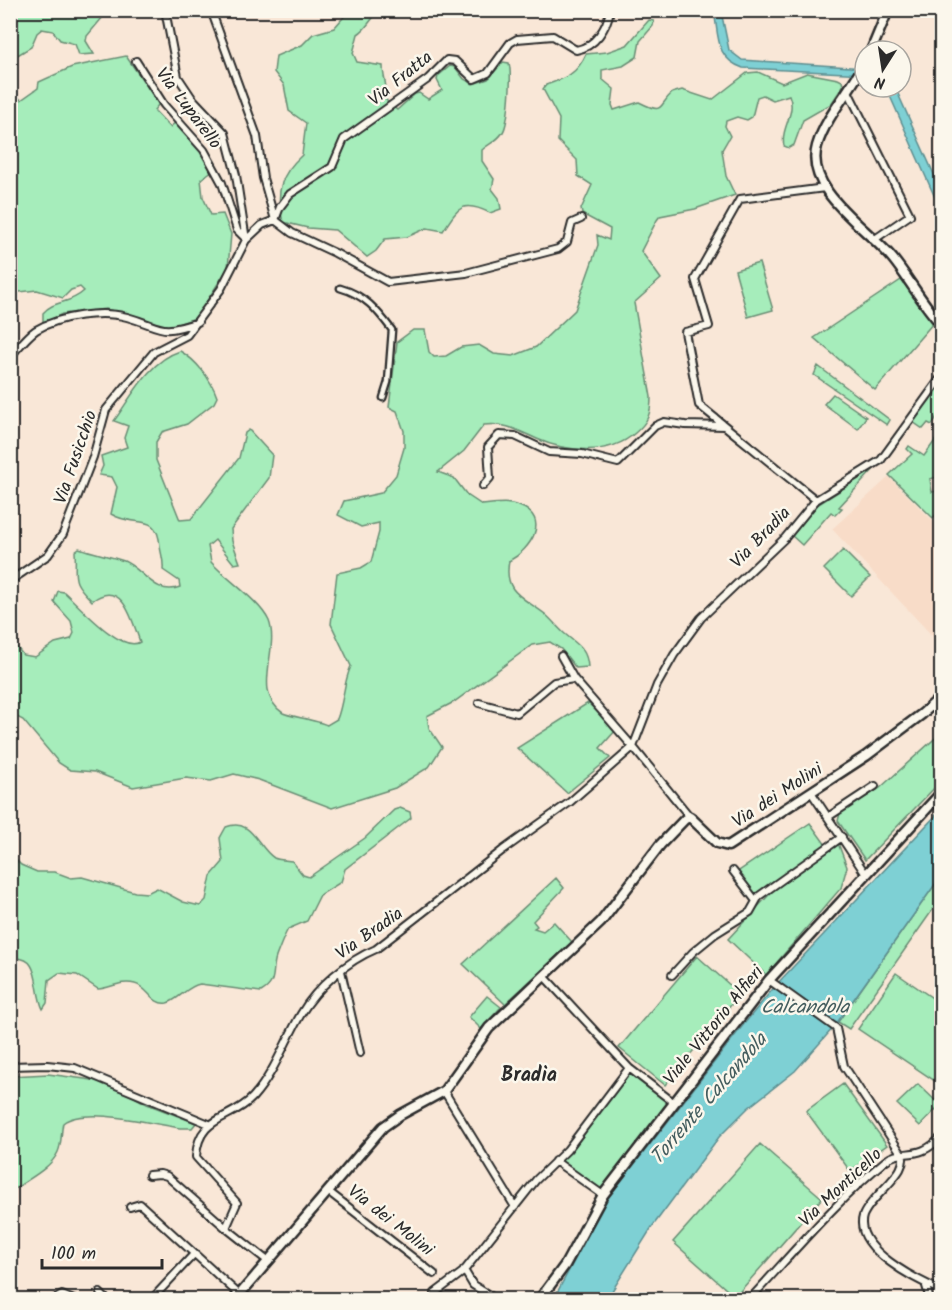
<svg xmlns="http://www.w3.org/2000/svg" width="952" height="1310" viewBox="0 0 952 1310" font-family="Kalam,sans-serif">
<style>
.built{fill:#f8dcc8}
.green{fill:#a6edbb;stroke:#688c73;stroke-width:1.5}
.water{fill:#7ed0d4;stroke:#5d8e90;stroke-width:1.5}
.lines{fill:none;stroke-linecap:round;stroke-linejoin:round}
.pedestrian-casing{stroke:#2b2b2b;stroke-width:9}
.minor-casing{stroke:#2b2b2b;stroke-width:10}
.tertiary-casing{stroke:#2b2b2b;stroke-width:13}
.pedestrian{stroke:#fbf7ec;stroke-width:4.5}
.minor{stroke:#fbf7ec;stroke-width:6}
.tertiary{stroke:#fbf7ec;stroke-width:8}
.labels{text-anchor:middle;stroke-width:5;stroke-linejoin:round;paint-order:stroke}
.street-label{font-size:18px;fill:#2b2b2b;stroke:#fbf7ec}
.water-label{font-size:20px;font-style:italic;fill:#445d5e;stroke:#fbf7ec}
.neighbourhood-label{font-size:20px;font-weight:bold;fill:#2b2b2b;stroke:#fbf7ec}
</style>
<rect width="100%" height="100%" fill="#f9e7d7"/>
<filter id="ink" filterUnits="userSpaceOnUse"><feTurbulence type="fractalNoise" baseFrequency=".0167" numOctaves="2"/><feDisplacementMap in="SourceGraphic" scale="12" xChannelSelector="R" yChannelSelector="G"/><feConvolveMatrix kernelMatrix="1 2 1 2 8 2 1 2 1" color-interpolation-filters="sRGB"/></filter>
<g filter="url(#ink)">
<path class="built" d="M889,477L941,529V645L832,529Z"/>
<path class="green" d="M11,10H108V11L87,36L86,41L94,54L79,55L75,44L60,40L53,31L42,29L37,33L31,47L11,59Z
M350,10L381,11C371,16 369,27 358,34L353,53L357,62L383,66C383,79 388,85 386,100L397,110L415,94L419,93L428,99L442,90L437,80L438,76L450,66L455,67L464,79L473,84L488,79L503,62L509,63C512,74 509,122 503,132C497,142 489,143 482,150V161L494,179L492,189L499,198L501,209L490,213C462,199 458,208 443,231L427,228L407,237L385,239L376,251L367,257L335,230L308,228L283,222C275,192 280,175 302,155L306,123L289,111L284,85L274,72L276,56L302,45L313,34L334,28Z
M649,20L654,21L653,26L640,41L637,57L623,66L602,70V79L614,89L612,105L614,110L639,102C665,115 657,107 672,93L682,90L712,100L747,73L758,72L782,83L807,73L838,79L842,81L843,86L831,104L803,120L794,145L789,148L784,146C780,128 797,113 789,95L773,100L763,95L757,97L752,117L747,120L737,117L726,121L725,126L730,136L722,150L726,176L735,195L695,209L660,216L657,220L641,251L661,279L634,303L651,397C651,414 648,422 635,433C610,456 566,452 537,439C519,431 504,422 484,425L464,451L438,472L454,478L467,495L482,505C494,504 507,501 519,506C552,518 530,550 509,561C503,593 523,597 545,614C552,620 558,628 565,634C578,645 587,649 588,667L576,668L561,649L550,642L532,645L454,702L427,716L429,728L442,747L429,767L395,788L332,808L259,780L234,774L211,781L186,778L133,787L95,772L70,770L59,763L23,720L11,714V646H16L23,655L35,657L55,643L71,639L74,633L71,621L54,602L58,591L64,592C78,604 121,654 140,642C132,619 122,578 92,601C69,578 77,579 75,551L79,548C93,553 110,556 124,561C143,569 156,597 180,587L179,581L163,570C164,560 161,555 160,546C157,510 135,529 111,514L117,487L112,477L99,475L103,466L101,456L127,447L124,438L128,426L114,421C132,396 149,361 180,351C196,360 211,379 217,397L214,403L187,424L162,432L156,442V460L180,520L191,519L239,458L245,433L249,430L272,455L269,478L231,529L232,541L240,563L234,564L215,540L208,546L211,562C226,579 260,601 269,621C280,650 251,692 283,713C288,716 317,720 327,725L337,719C344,701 343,684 351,666L331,624L337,573L361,568L371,562L379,532V523L361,527L338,515L344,501L381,493L396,475L404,448V431L397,411L389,407L397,342L413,330H425L429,352L434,357L446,356L461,347L479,345L494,354L513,356L536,347L575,310L598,245L597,235L609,240L610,229L582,214L581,209L592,185L578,176L577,160L558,141L559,119L543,89L546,85C566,78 577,74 586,54L607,52L627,45Z
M126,56L159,104L154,110L170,127L176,122L203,151L213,170L201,179L203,197L211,215L223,214L231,234L228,268L196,318L168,327L106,309L62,314L43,324V313C54,300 69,305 84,291L80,287L71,290L63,298L37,290L11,293L10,99L17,96L21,100L38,88L39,82L72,67Z
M759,263L773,310L748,317L735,270Z
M901,280L934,322L875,390L814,338Z
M818,366L890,420L887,425L814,375Z
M941,382V410L932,425L928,423L923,429L913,422Z
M833,394L866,417L858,429L824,404Z
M937,438L941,442V476L930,479L932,492L941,490V509L933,518L889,475L912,454L907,449L909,446L924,456Z
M874,469L839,507L842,508L835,515L831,512L802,545L792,536L817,505Z
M843,550L870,577L851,596L824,569Z
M588,703L616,730L600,748L610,758L567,793L517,748Z
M941,733V781L865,860L838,821L840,813L880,788Z
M400,808L410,812L411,818L345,869L341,882L320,895L307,921L288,929C283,938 280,947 276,957C271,972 278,982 261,992L200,984C187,986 179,1000 167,1003C153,1006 148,987 135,984C121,980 111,988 98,989L77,975L59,973L49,980L47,1003L43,1009C33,989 42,953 11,959V855L21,865L37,872H55L71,878L82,877L135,892L147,893L157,888L183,902L200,906L206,900L211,876L223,862L220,838L226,827C252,817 257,847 274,858C278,860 287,860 292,861L303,875L309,877L365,838L394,810Z
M810,823L826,845L756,895L736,873Z
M838,843L847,867L841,888L766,975L728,939L780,883Z
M941,876V898L849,1029L838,1022Z
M556,878L564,888L533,921L537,926L534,928L543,931L554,922L572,942L505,1004L463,964Z
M697,956L740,994L665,1085L619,1048Z
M896,973L941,1004V1085L858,1029Z
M487,996L501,1007L481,1029L469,1017Z
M629,1072L668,1102L601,1190L560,1161L571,1152Z
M48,1074L107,1082L147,1104L196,1123L192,1128H180C152,1124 85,1106 63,1123C61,1131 62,1143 58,1152C50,1170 25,1180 11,1192V1076Z
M843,1084L887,1145L850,1171L806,1111Z
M918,1084L940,1105L920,1126L897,1104Z
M760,1144L822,1198L735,1297L673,1242Z"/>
<path class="water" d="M714,11H721L729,50L742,60L865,68V74L743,68C715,58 719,37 714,11Z
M886,87H895L941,190V211Z
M941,810V876L834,1027L795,1071L748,1108L719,1137L652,1227L607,1299L553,1300L608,1198L744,1024L776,985Z"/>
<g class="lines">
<g class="pedestrian-casing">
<path id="pedestrian" d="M340,288C365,295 377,310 392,330L388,382L383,398"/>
</g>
<g class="minor-casing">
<path id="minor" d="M165,10L178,77L192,98L225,133L236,175L246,240
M211,10L257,136L263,178L275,220
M136,61L164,105L204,150L222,183L237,230L246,239
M848,91L910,215L875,239
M275,220L280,207L290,194L332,167L344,139L428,79L447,60L455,61L474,79L488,73L510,43L517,39L553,36L576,50C595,47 607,28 610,10
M275,220L292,233L335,253L388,282L466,273L558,249L567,242L572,223L581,219
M10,357C18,348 27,336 36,330C60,316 101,310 127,317C163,327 158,336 198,322
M725,426L699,405L685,332L709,326L695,279L740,199L825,188
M483,486L490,478L488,447L499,435L515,436L549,452L582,454L618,463L655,426L664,422L685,425L725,426L816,500
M10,581L48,555L63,534L93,457L106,410L154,352L187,335L221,289L246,240L262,225L275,220
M479,703L517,713L554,682L574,679
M811,792L865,873
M690,817L633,747L657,685L674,655L701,618L785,538L816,500L881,460L942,376
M828,817L875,786
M733,871L756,901
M341,971L360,1053
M672,975L693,952L715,934L750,912L759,896L842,837
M544,976L629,1068L673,1102
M769,980L836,1028L844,1066L903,1156C904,1166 898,1173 892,1180C883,1191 868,1203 863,1216C853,1249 919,1281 942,1291
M10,1066L47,1065L75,1068L209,1124
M444,1091L515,1207
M555,1161L603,1195
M149,1175L160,1174L167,1176L226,1228
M329,1192L434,1274
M130,1207L140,1204L245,1300
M269,1262L226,1228L237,1203L196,1157C198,1115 231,1121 253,1097C274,1074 285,1041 301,1014C317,987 347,961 376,949L503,850L570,802L633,747L574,679L561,656
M464,1270L473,1285L494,1298
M926,1286L930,1300
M100,1293L107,1300
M435,1293L463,1272L536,1180L567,1150L629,1068
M53,1300L62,1295L74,1300
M151,1300L194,1254
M749,1300C793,1253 835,1202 885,1161C902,1147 918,1163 942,1136"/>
</g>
<g class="tertiary-casing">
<path id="tertiary" d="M871,51L888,10
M865,63C850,91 826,116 817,146C804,191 869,229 893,259C910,280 923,305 942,325
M235,1300L383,1127L400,1115L444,1091L489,1028L601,922L660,845L685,819L690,817L717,843L728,846L866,756L922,714L942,696
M539,1300L565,1265L603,1195L769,980L942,792"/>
</g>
<use href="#pedestrian" class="pedestrian"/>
<use href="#minor" class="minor"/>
<use href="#tertiary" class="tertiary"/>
</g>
</g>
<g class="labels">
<g class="street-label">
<text transform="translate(400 78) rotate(-39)" y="6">Via Fratta</text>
<text transform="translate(189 108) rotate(53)" y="6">Via Luparello</text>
<text transform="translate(75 457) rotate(-71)" y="6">Via Fusicchio</text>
<text transform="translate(760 537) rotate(-46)" y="6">Via Bradia</text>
<text transform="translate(777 795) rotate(-33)" y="6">Via dei Molini</text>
<text transform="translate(369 933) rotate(-35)" y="6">Via Bradia</text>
<text transform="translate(713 1025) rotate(-51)" y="6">Viale Vittorio Alfieri</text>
<text transform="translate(840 1187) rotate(-43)" y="6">Via Monticello</text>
<text transform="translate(391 1220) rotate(38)" y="6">Via dei Molini</text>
</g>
<g class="water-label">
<text x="805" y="1013">Calcandola</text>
<text transform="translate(708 1098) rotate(-49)" y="7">Torrente Calcandola</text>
</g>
<g class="neighbourhood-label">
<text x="529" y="1081">Bradia</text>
</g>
</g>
<rect width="952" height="1310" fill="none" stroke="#fbf7ec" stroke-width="36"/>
<rect x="18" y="18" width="916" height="1274" fill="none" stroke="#2b2b2b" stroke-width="2" filter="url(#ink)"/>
<g transform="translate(883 69) rotate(192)"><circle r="28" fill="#fbf7ec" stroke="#a8a59f" stroke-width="1.5"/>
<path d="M0-4.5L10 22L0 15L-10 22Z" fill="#2b2b2b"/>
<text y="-9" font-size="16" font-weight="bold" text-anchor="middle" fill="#2b2b2b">N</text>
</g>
<path d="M42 1259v9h120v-9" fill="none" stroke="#2b2b2b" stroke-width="3"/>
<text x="51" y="1259" font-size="18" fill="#2b2b2b" stroke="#fbf7ec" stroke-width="4.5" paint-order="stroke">100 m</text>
</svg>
